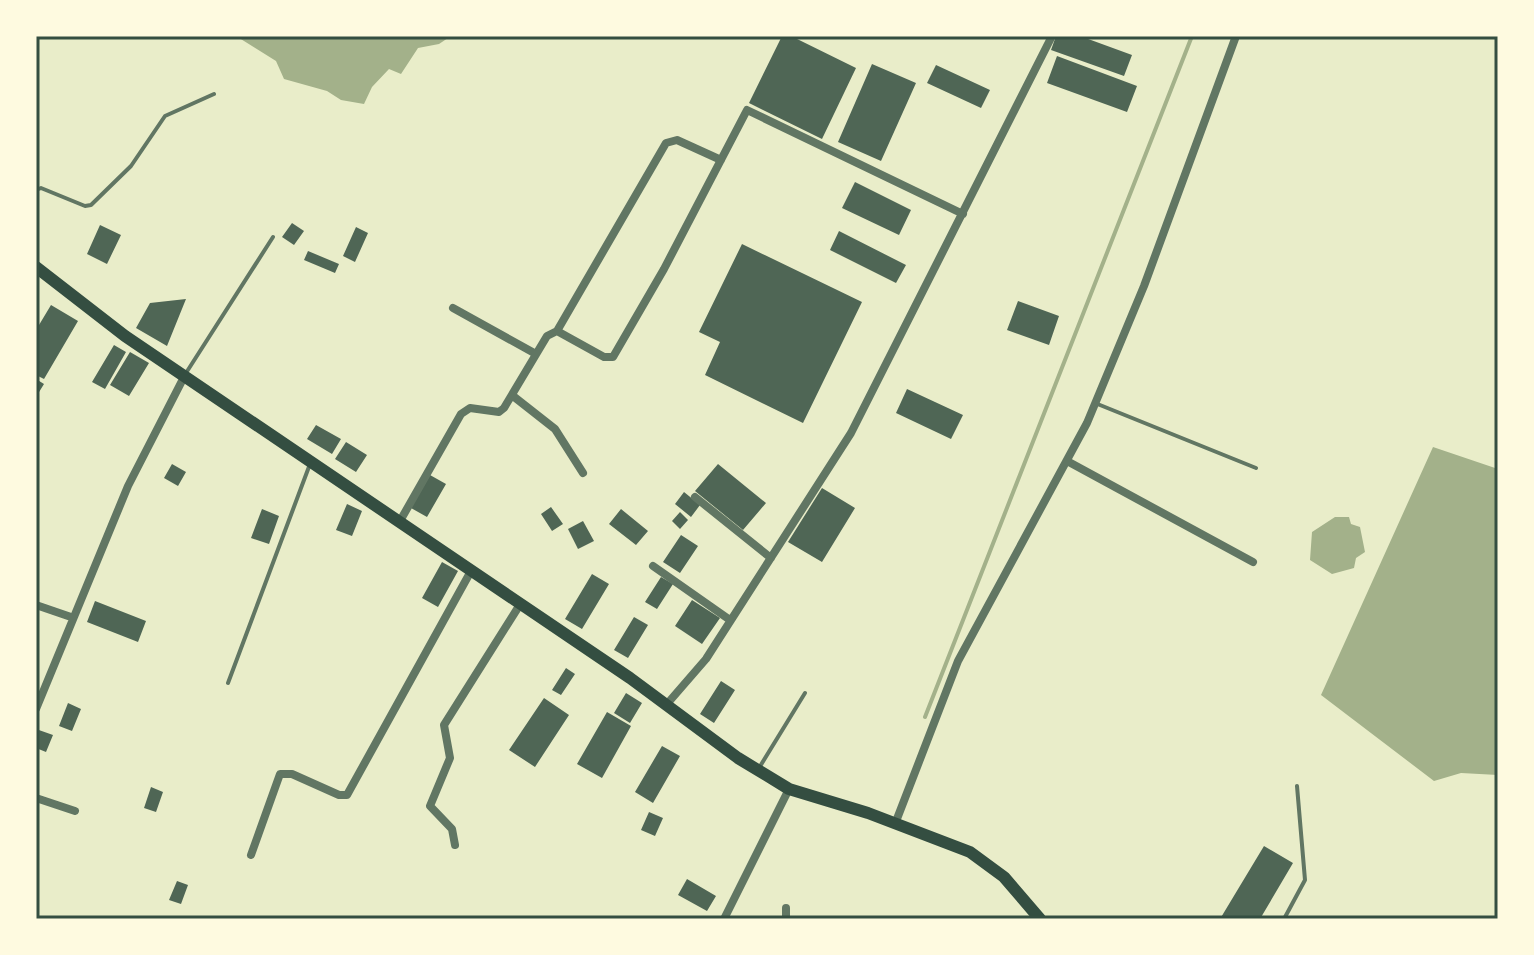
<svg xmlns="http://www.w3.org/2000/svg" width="1534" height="955" viewBox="0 0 1534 955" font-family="'Exo 2',sans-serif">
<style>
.water{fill:#a3b18a}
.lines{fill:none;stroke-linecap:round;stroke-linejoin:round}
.stream{stroke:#a3b18a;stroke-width:4}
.building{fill:#4f6655}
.service{stroke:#617663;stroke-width:4}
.minor{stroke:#617663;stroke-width:8}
.secondary{stroke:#344e41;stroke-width:12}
.neatline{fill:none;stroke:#344e41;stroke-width:3}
</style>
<rect width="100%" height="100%" fill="#e9edc9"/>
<path class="water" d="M236,36H451L439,44L418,48L401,74L389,69L372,87L364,104L341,100L327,91L284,79L276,61Z
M1433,447L1498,469V775L1461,773L1434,781L1321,695Z
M1335,517H1349L1351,524L1360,527L1365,552L1356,558L1354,568L1332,574L1310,560L1312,532Z"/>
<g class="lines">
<path class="stream" d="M925,717L1192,36"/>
</g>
<path class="building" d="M782,36H791L856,68L822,139L749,103Z
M1056,36H1080L1132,55L1124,76L1051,50Z
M1057,56L1137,86L1127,112L1047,83Z
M872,64L916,83L881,161L838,142Z
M936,65L990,90L981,108L927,83Z
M855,182L911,210L899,235L842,208Z
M292,223L304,231L294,245L282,237Z
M100,225L121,235L107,264L87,254Z
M356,227L368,233L355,262L343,256Z
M839,231L906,265L896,283L830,250Z
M742,244L862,302L803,423L705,375L720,342L699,332Z
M308,251L339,264L335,273L304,260Z
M186,299L167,346L136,328L150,303Z
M1018,301L1059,316L1049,345L1007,330Z
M51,305L78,321L44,379L36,375V330Z
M114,345L126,352L105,389L92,382Z
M130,352L149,363L129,396L110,385Z
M36,379L44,384L36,397Z
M907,389L963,415L951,439L896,413Z
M316,425L341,439L332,454L307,439Z
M346,442L367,455L356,472L335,459Z
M172,464L186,472L178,486L164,478Z
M718,464L766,503L743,530L695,491Z
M430,475L446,484L427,517L411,508Z
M822,488L855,508L822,562L788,542Z
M684,492L700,505L691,517L675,504Z
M347,504L362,511L352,536L336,530Z
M551,507L563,524L552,531L541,514Z
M262,509L279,516L269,544L251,538Z
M621,509L648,531L636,545L609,524Z
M680,512L688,520L680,529L672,521Z
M583,521L594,541L578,549L568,529Z
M681,535L698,546L680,573L663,562Z
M442,562L458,571L438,607L422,598Z
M592,574L609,584L582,629L565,619Z
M661,577L673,584L657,609L645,602Z
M692,600L720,618L702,644L675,626Z
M95,601L146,621L138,642L87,622Z
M634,617L648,625L628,658L614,650Z
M566,668L575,674L561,695L552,690Z
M721,681L735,690L714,723L700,714Z
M626,693L642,703L630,723L614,713Z
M544,698L569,715L535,767L509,750Z
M68,703L81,709L72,731L59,726Z
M607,712L631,726L602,778L577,764Z
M36,729L53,735L46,752L36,748Z
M662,746L680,756L653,803L635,792Z
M151,787L163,792L156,812L144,808Z
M649,812L663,818L655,836L641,830Z
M1264,846L1293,863L1260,919H1220Z
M687,879L716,896L707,911L678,895Z
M177,881L188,885L181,904L169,900Z"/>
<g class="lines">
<path class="service" d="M36,190L41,188L85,206L91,205L131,166L165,116L214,94
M186,373L273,237
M1095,403L1256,468
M228,683L310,464
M759,768L805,693
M1284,919L1305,880L1297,786"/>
<path class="minor" d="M453,308L536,354
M557,331L666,143L677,140L721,160
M513,396L555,429L583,473
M1067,461L1253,562
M695,497L771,558
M400,521L461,414L470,408L499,412L504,408L547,336L557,331L604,357H613L664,269L747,110L963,214
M653,566L730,620
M36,605L71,617
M667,704L706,659L851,433L1052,36
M36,709L128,486L185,375
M36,798L75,811
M895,824L958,661L1087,423L1144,286L1236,36
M455,845L452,829L430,806L450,758L444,725L519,606
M251,855L280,774H292L339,795H347L471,571
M786,908V919
M724,919L789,789"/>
<path class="secondary" d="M36,267L125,336L630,678L738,758L789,789L868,813L970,852L1004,877L1040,919"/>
</g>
<rect width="1534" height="955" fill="none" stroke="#fefae0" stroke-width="76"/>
<rect x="38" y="38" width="1458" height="879" class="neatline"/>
</svg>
